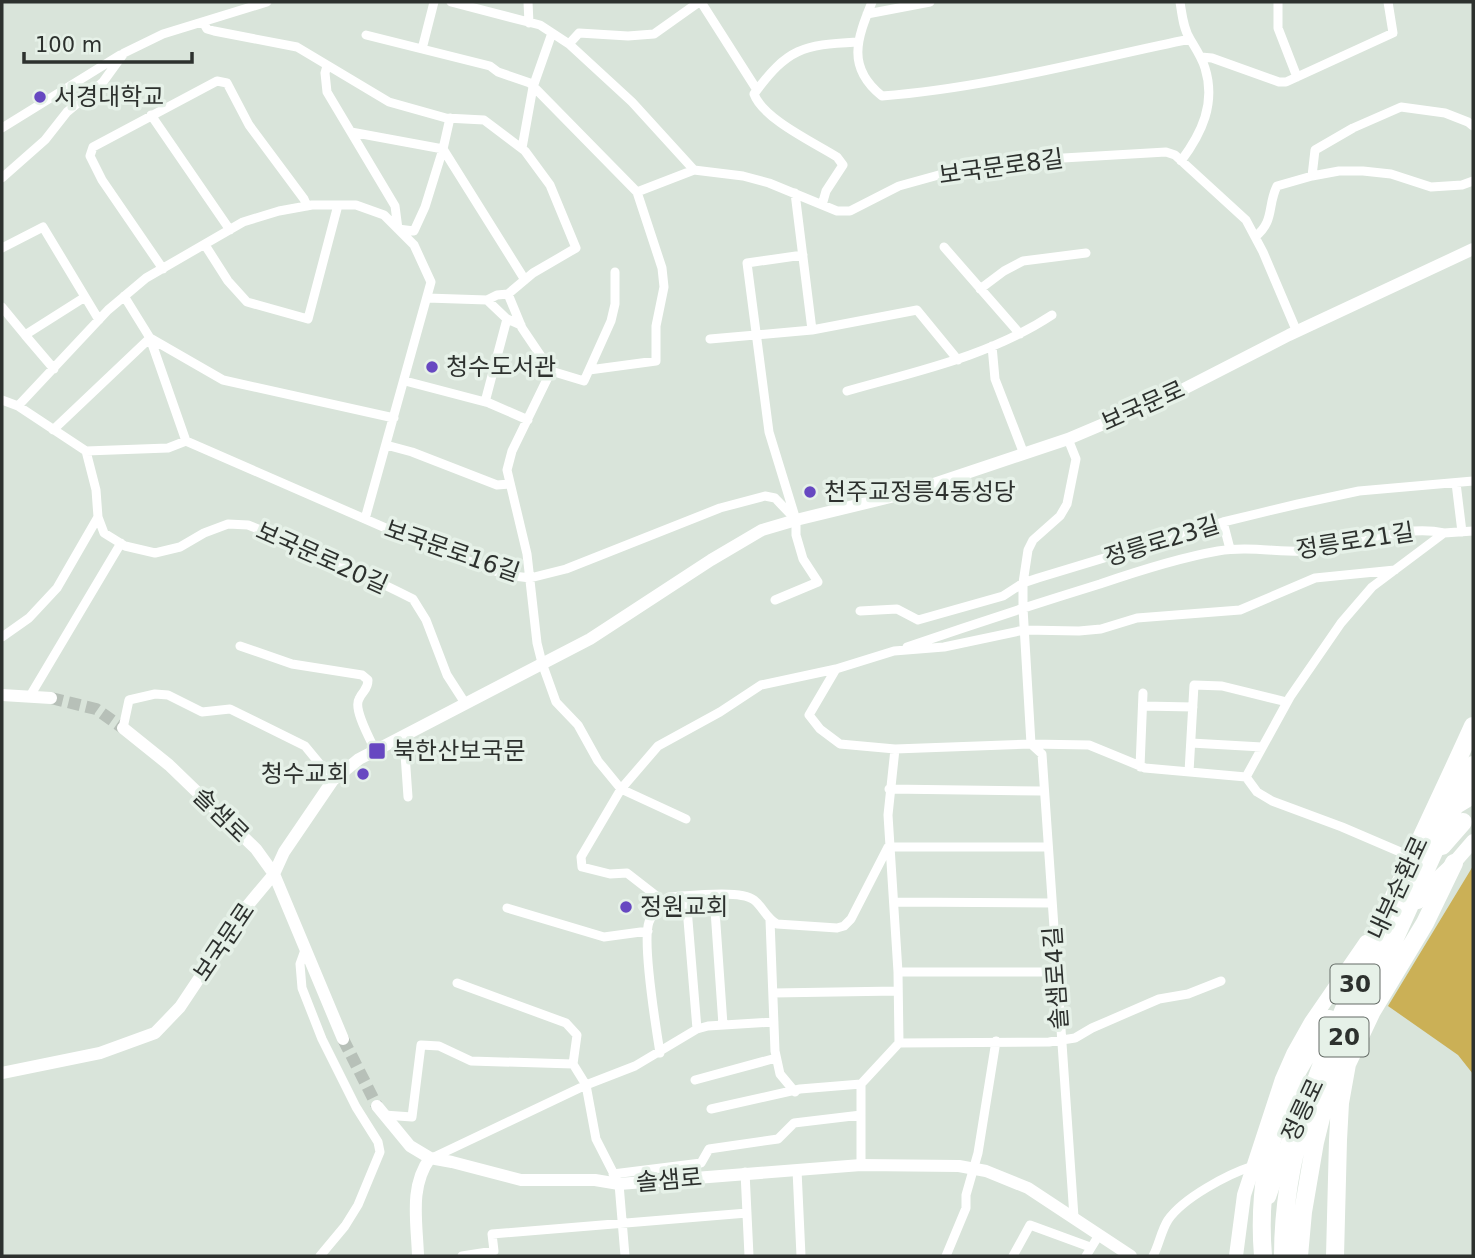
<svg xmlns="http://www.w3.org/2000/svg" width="1475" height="1258" viewBox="0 0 1475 1258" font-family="'DejaVu Sans','Noto Sans KR',sans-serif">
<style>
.forest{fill:#cbb056}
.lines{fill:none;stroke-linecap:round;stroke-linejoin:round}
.secondary-tunnel{stroke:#b7c0b8;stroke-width:12;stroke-dasharray:12 6;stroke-linecap:butt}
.street{stroke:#fff;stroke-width:9}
.secondary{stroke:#fff;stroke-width:12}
.primary{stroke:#fff;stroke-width:14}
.highway{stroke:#fff;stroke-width:18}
.poi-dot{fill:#6748c1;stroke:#e6f1e8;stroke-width:2.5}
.labels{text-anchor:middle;stroke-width:7;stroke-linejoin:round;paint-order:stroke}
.shield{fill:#e6f1e8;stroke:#646b66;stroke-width:2}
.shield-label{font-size:23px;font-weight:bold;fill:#2d312e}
.poi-label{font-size:24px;fill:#2d312e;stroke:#e6f1e8;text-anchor:start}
.street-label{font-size:24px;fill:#2d312e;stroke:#e6f1e8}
</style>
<rect width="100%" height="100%" fill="#d9e4da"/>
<path class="forest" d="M1473,866V1074L1458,1055L1388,1006Z"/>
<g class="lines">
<path class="secondary-tunnel" d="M51,698L96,709L123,728
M343,1039L377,1106"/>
<path class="street" d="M451,2L540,25L569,44L632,102L694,170L743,176L769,183L837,211H850L899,186L964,168L1012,161L1166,152L1175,155L1246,220L1263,252L1297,332
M528,2L529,23
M701,2L757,90
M872,2C857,39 846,67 882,96C986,88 1088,60 1190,39
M1180,2C1182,14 1183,28 1190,39C1196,49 1202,58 1205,68C1216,103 1202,133 1181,161
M1278,2V28L1297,77
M867,14L930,2
M203,22L207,29L214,31L297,47L389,102L446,118L484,120L525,151L550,185L576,248L533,273L508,294L497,295L487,300
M366,35L490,66L498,72L530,83L637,192L662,268L664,287L656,326V361L589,370
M569,44L579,33L628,36L654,34L699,2
M422,49L434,2
M1201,57L1212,58L1279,82H1286L1393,33L1388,2
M327,66L325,73L327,92L395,206L398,229L414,231L425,207L443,149L351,132
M151,115L230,230
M450,118L443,149L525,280
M2,128L120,55
M522,148L533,87L552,33
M1312,176L1315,150L1353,128L1401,107L1445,113L1468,122L1473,126
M2,178L45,140L67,112L103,82L124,53L163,34L267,2
M637,192L694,170
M795,193L812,330
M822,205L826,191L843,165L837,157C815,143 763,119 754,94C788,48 802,45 857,42
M1255,237C1275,221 1267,206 1277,186L1312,176L1339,171H1363L1391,174L1431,187L1462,185L1473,181
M205,245L228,281L247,302L308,319L338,205
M944,247L1020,334
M2,248L43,227L99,320
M163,269L102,180L90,156L93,147L217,81L227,83L249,125L304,199L307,206
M980,289L1004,271L1023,261L1086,253
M508,294L522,328L551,371L584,381L611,321L615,304V272
M124,296L150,338L186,441L420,543L506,575L530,578L566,569L720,508L765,496L775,498L796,520
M427,298L487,300L507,319L521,325
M2,307L25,335L85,297
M25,335L54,369
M710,339L812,330L917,310L958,360
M992,346L995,379L1024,454
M551,371L512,451L507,470L527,554L537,643L542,663L556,702L578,725L598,761L621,789L686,819
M405,381L489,403L528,420
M847,391C917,371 990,356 1052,315
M2,400L18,406L86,451L168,448L186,441
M485,402L507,319
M18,406L108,310L146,278L243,222L279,211L312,205H356L384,215L414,245L431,282L365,519
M53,430L150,338L223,380L394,418
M386,445L412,452L497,485L510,484
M1456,483L1462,532
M98,517L104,533L125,546L155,553L180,547L204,533L228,524L248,525L325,556L399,592L413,599L426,620L447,675L465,703
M1223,522L1230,549
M775,600L818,582L803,559L796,535V520L769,432L747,263L803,255
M860,611L897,609L918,620L1003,596L1023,583L1038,578L1223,522L1298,504L1359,491L1473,481
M2,637L29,618L57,588L98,517L96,490L86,451
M240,646L292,664L362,675L368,680C368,690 363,690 359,699C353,709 370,739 375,750
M907,647C971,625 1035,604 1100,584C1138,571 1178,558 1218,551C1253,545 1289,555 1324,550C1364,544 1404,524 1444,533
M30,696L121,543
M1143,706L1193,707
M123,728L129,700L155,694L168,695L202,712L230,709L305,746L333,780
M399,738L405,754L408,797
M1191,743L1262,747
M1031,744L1042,754L1074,1217
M1031,744L1023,608V583L1028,550L1033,540L1060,516L1067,504L1076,459L1068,439
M1140,767L1143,693
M1189,772L1194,685L1222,686L1287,702
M1246,777L1145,768L1089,745L1031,744L895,749L840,744L820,729L809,715L836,669L894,651L944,647L1024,630L1079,631L1101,629L1137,618L1240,610L1315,578L1395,570
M1246,777L1290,697L1341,623L1372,587L1444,533L1473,531
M1246,777L1257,792L1272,801L1342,827L1412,857
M889,789L1041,791
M686,896L697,1029
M714,896L723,1025
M663,901L627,873L610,874L582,867L581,857L621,789L658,746L720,712L761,685L836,669
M894,902L1051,903
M507,908L604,937L648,931
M770,920L775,1051L780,1074L795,1092
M305,950L300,964L302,988L322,1039L356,1107L378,1142L380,1152L358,1205L345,1226L320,1256
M898,972H1056
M457,983L566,1023L577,1035L573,1064
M773,993L898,991
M899,1043L1049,1042L1075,1038L1092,1028L1159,999L1188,994L1221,981
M660,1053C656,1028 642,942 649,922C653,912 660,903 669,897C688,896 740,889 754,900C763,907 766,918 777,924L837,928L844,926L851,919L888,847H1044
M573,1064L586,1085L596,1139L619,1184L625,1256
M695,1080L776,1058
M711,1109L800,1089L861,1084
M384,1115L412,1117L421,1045L439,1046L471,1061L573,1064
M432,1158L586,1085L635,1066L697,1029L708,1026L774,1022
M861,1165V1084L899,1043L898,972L888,815L895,749
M797,1170L801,1256
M745,1172L749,1256
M613,1174L701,1163L709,1149L778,1139L794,1123L861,1115
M462,1256L494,1251L492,1234L747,1213
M946,1256L966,1208V1195L978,1153L996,1041
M1013,1256L1030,1225L1090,1247
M1086,1256L1099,1235
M1153,1256C1159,1245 1161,1231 1168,1220C1183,1198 1228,1174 1253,1166"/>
<path class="secondary" d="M2,695L51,698
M123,728L169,765L256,849L274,874L343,1039
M2,1073L100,1053L155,1033L180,1007L248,905L274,874L284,852L333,780L359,759L590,639L711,560L762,530L796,520L907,493L1068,439L1172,395L1289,335L1473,249
M377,1106L410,1146L430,1158L452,1162L521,1180H595L619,1184L861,1165L959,1166L986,1171L1028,1188L1131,1256
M418,1256C417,1222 409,1187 430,1158"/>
<path class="primary" d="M1450,811L1473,797
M1418,902L1426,889L1454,863L1473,841
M1269,1197L1298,1113
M1236,1256L1244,1195L1282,1079L1293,1054L1311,1022L1366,942"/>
<path class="highway" d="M1442,846L1463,822
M1263,1256C1258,1197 1268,1133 1293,1080C1303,1059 1318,1039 1329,1019
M1283,1256C1283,1152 1319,1065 1360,972C1396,889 1436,808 1473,726
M1299,1256L1303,1212L1315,1142L1335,1061L1395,938L1473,765
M1335,1256L1338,1140L1340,1103L1347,1064L1372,1011L1425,923L1454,863"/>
</g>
<g class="poi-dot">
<circle cx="40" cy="97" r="7"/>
<circle cx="432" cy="367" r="7"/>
<circle cx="810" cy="492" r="7"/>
<rect x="368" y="742" width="18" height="18" rx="3.5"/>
<circle cx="363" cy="774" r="7"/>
<circle cx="626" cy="907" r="7"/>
</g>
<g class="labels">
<g class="shield">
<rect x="1330.5" y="964.5" width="49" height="39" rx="5"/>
<rect x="1319.5" y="1017.5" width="49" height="39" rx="5"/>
</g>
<g class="shield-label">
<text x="1355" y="992">30</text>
<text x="1344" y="1045">20</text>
</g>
<g class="poi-label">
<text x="54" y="105">서경대학교</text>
<text x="446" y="375">청수도서관</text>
<text x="824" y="500">천주교정릉4동성당</text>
<text x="393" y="759">북한산보국문</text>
<text x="349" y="782" text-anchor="end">청수교회</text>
<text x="640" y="915">정원교회</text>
</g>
<g class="street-label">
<text transform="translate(1001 167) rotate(-8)" y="8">보국문로8길</text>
<text transform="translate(1143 406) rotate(-24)" y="8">보국문로</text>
<text transform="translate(1162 541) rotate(-17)" y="8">정릉로23길</text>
<text transform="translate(1355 541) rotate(-9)" y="8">정릉로21길</text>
<text transform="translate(452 551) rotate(19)" y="8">보국문로16길</text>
<text transform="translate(322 558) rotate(24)" y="8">보국문로20길</text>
<text transform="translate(221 815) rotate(44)" y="8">솔샘로</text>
<text transform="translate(1398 888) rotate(-65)" y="8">내부순환로</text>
<text transform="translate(224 942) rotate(-56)" y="8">보국문로</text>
<text transform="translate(1056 978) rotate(-94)" y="8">솔샘로4길</text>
<text transform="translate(1303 1110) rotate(-65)" y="8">정릉로</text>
<text transform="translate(669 1180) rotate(-5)" y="8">솔샘로</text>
</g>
</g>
<rect width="1475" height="1258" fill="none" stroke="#2d312e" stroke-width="7"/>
<path d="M24 52v10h168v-10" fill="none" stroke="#2d312e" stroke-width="3.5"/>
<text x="35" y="52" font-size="21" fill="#2d312e" stroke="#e6f1e8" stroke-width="5" paint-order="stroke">100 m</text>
</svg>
